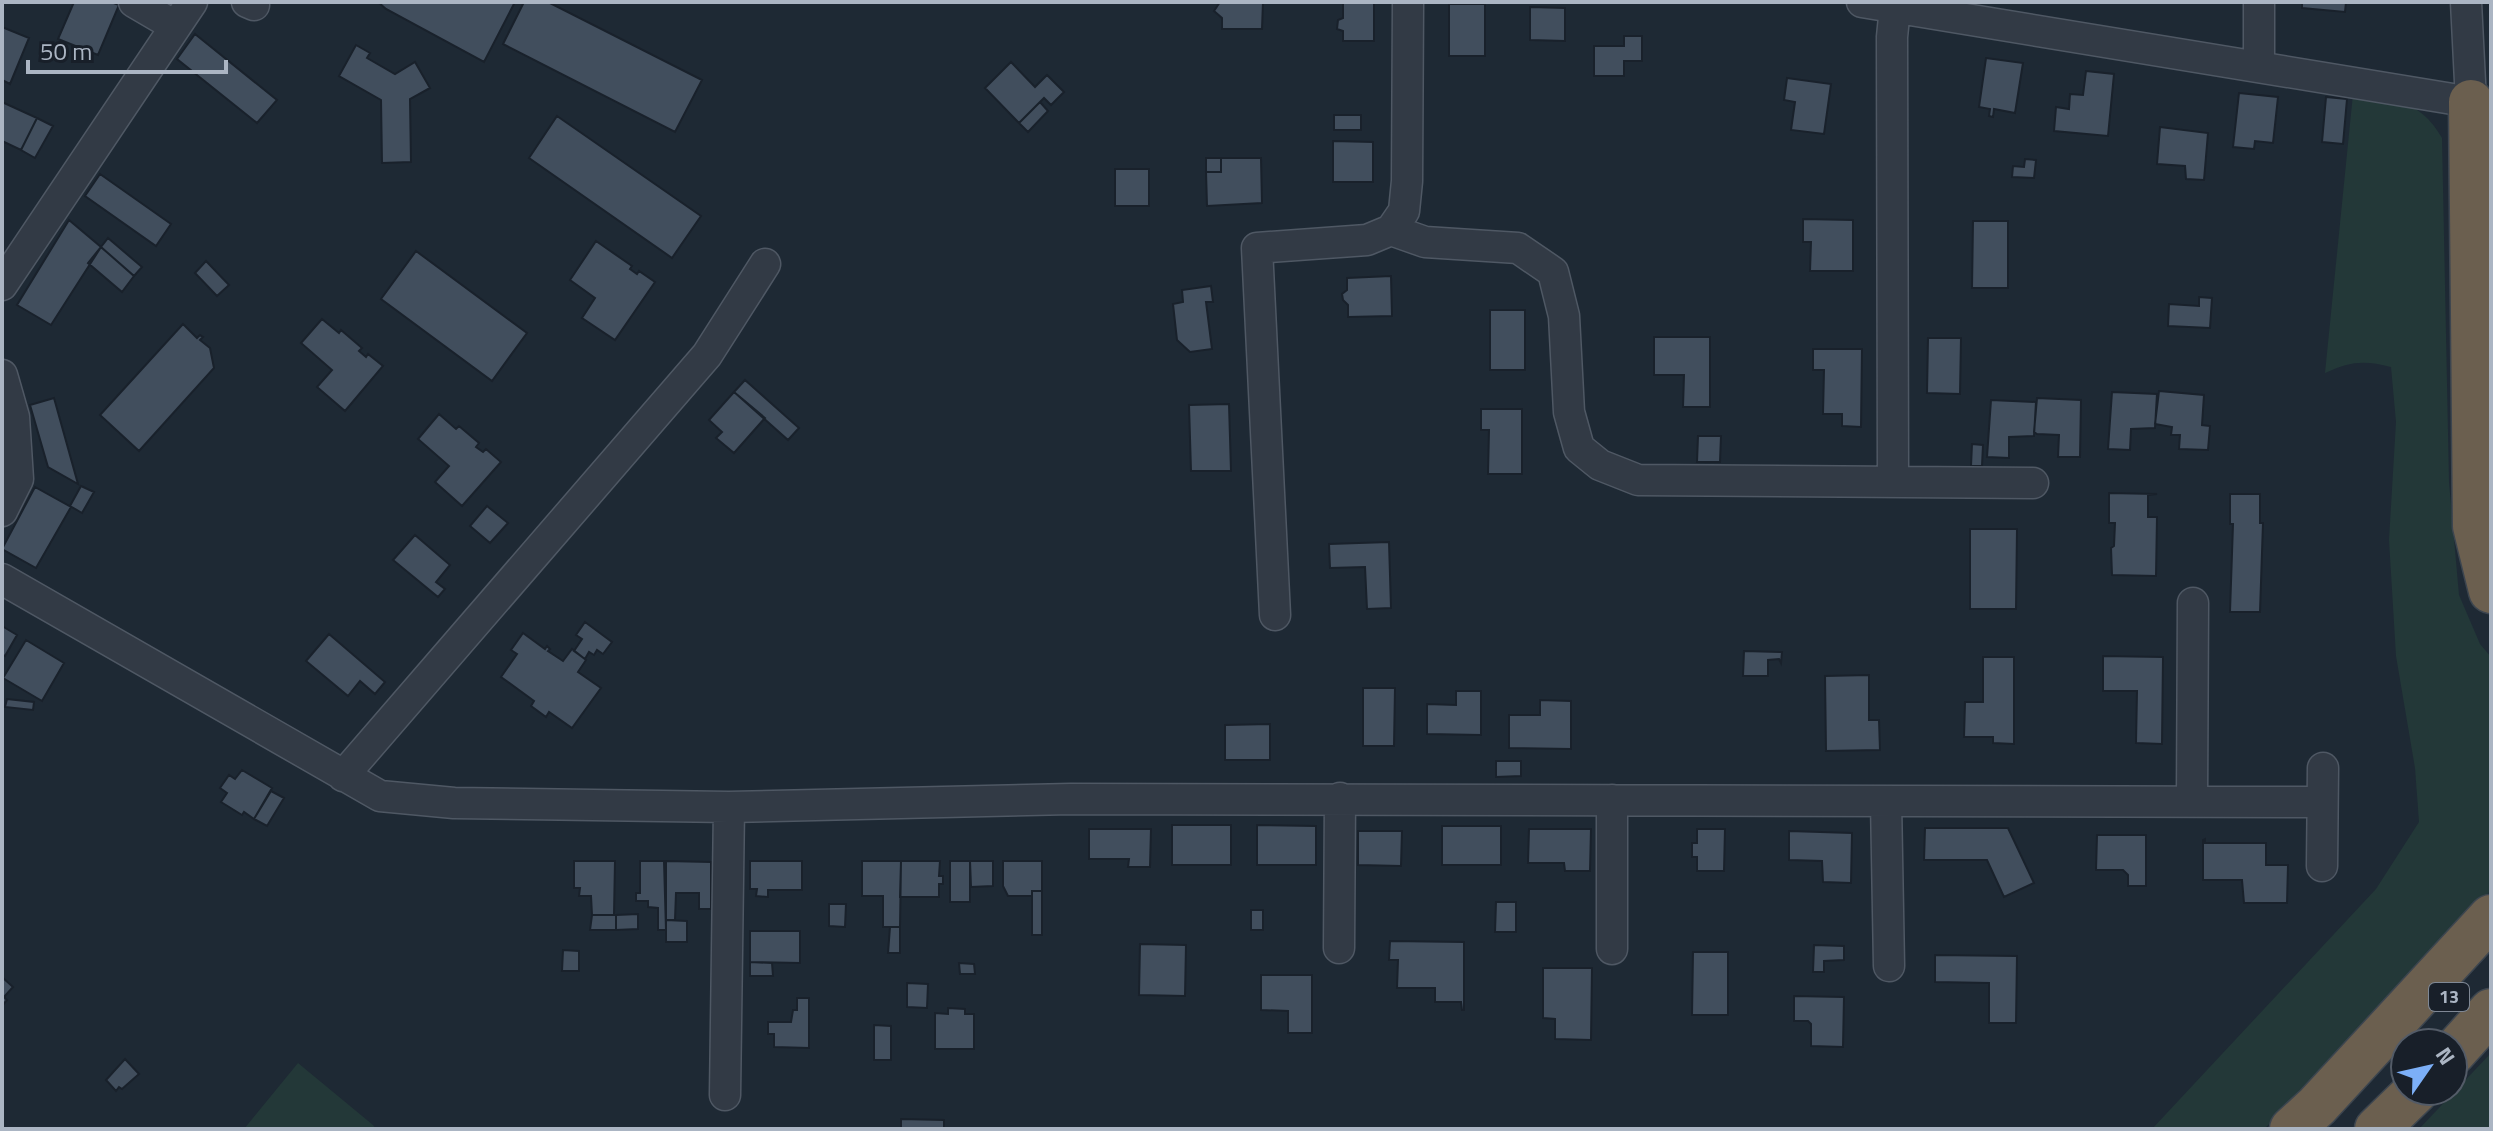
<svg xmlns="http://www.w3.org/2000/svg" width="2493" height="1131" viewBox="0 0 2493 1131" font-family="'Titillium Web',sans-serif">
<style>
.green{fill:#233838}
.building{fill:#414e5d;stroke:#19212b;stroke-width:2}
.lines{fill:none;stroke-linecap:round;stroke-linejoin:round}
.minor-casing{stroke:#4f5864;stroke-width:33}
.highway-casing{stroke:#3c454f;stroke-width:47}
.minor{stroke:#323a45;stroke-width:30}
.highway{stroke:#6b5f4f;stroke-width:44}
.labels{text-anchor:middle;stroke-width:6;stroke-linejoin:round;paint-order:stroke}
.shield{fill:#181f29;stroke:#7f8895;stroke-width:2}
.shield-label{font-size:18px;font-weight:bold;fill:#abb5c3}
</style>
<rect width="100%" height="100%" fill="#1e2934"/>
<path class="green" d="M2353,94C2395,102 2419,98 2442,138L2449,482L2459,595L2480,644L2491,657V890L2376,1020L2264,1129H2152L2376,889L2419,822L2415,768L2396,656L2389,540L2396,422L2391,367C2365,360 2350,361 2325,373Z
M2491,1053V1129H2419Z
M298,1063L373,1125L376,1129H244Z"/>
<path class="building" d="M74,2H111L119,5L98,55L58,39Z
M378,2H515L484,62L386,9Z
M524,2L550,3L702,80L675,132L503,44Z
M1220,2H1263L1262,29H1222V18L1214,11Z
M1343,2H1374V41H1343V31L1337,29L1338,20L1343,18Z
M2302,2H2346L2345,12L2302,8Z
M1449,4H1485V56H1449Z
M1530,7L1565,8V41L1530,40Z
M2,27L29,38L10,84L2,80Z
M195,34L277,100L257,123L177,59Z
M1624,36H1642V61H1624V76H1594V46H1624Z
M356,45L370,53L367,58L395,74L415,62L430,88L410,99L411,162L382,163L381,100L339,76Z
M1986,58L2023,63L2015,113L1994,109L1993,117L1989,116L1990,109L1979,107Z
M1011,62L1035,87L1047,75L1064,92L1051,105L1044,98L1019,123L985,88Z
M2086,71L2114,74L2108,136L2054,131L2056,107L2069,109L2070,94L2083,95Z
M1787,78L1831,84L1824,134L1791,130L1795,102L1784,100Z
M2239,93L2278,97L2273,143L2255,141L2254,149L2233,147Z
M2326,97L2347,99L2343,144L2322,142Z
M2,102L37,118L21,150L2,141Z
M1040,102L1048,111L1028,132L1019,123Z
M1334,115H1361V130H1334Z
M557,116L701,216L672,258L529,158Z
M37,118L53,126L35,158L21,150Z
M2160,127L2208,133L2204,180L2186,179L2185,166L2157,164Z
M1333,141L1373,142V182H1333Z
M1206,158H1221V172H1206Z
M1221,158H1261L1262,203L1207,206L1206,172H1221Z
M2025,159L2036,160L2034,178L2012,177L2013,166L2024,167Z
M1115,169H1149V206H1115Z
M100,174L171,224L156,246L85,196Z
M1803,219L1853,220V271H1810L1811,242H1803Z
M69,220L101,247L51,325L17,305Z
M1973,221H2008V288H1972Z
M108,238L142,267L134,276L101,247Z
M596,241L632,266L630,269L637,274L639,271L655,282L615,340L582,318L595,298L570,280Z
M101,247L134,276L122,292L88,263Z
M416,251L527,333L492,381L381,299Z
M206,261L229,285L217,296L195,273Z
M1391,276L1392,316L1348,317V305L1343,300L1342,294L1347,290V278Z
M1211,286L1213,302H1206L1212,349L1190,352L1177,340L1173,304L1183,302L1182,290Z
M2199,297L2212,298L2210,328L2168,326L2169,304L2199,306Z
M1490,310H1525V370H1490Z
M322,319L339,333L341,330L362,348L359,351L366,357L368,354L383,366L345,411L317,387L332,370L301,343Z
M183,324L197,338L200,335L203,337L200,340L210,348L214,368L139,451L100,415Z
M1654,337H1710V407H1683L1684,375H1654Z
M1928,338H1961L1960,394L1927,393Z
M1813,349H1862L1861,427L1842,426V414H1823L1824,370H1813Z
M745,380L799,428L788,440L734,392Z
M2159,391L2204,395L2202,425L2210,426L2208,450L2179,449L2180,435H2171L2172,427L2155,424Z
M734,392L765,418L734,453L716,438L722,432L709,420Z
M2112,392L2157,394L2155,428L2131,429L2130,450L2108,449Z
M54,398L78,484L48,467L30,405Z
M2037,398L2081,400L2080,457H2058L2059,435L2037,434L2034,432Z
M1991,400L2036,402L2034,436L2009,437V458L1987,457Z
M1229,404L1231,471H1191L1189,405Z
M1481,409H1522V474H1488L1489,430H1481Z
M439,414L456,429L459,426L479,443L476,447L483,452L486,449L501,462L462,506L435,482L449,466L418,439Z
M1698,436H1721L1720,462H1697Z
M1972,444L1983,445L1982,466H1971Z
M81,486L94,492L82,513L70,506Z
M35,487L71,507L36,568L2,549Z
M2109,493L2157,494L2148,495V517H2157L2156,576L2112,575L2111,548L2114,546L2115,523H2109Z
M2230,494H2260V523H2263L2260,612H2230L2233,524H2230Z
M487,506L508,523L490,543L470,526Z
M1970,529H2017L2016,609H1970Z
M415,535L450,565L436,582L445,589L438,597L393,560Z
M1389,542L1391,608L1367,609L1365,567L1330,568L1329,544Z
M585,622L612,642L603,654L597,650L594,655L589,652L585,659L574,651L582,639L576,635Z
M2,626L17,635L5,656L2,655Z
M523,633L545,649L547,646L550,649L548,651L563,661L572,649L586,660L578,672L601,688L572,728L549,712L546,717L531,706L534,701L501,677L517,654L511,650Z
M329,634L385,682L375,694L360,681L348,696L306,661Z
M26,640L64,663L42,701L3,678Z
M1744,651L1782,652L1781,663L1779,659L1768,660V676H1743Z
M2103,656L2163,657L2162,744L2136,743L2137,691H2103Z
M1983,657H2014V744L1993,743V737H1964L1965,702H1983Z
M1869,675V720H1879L1880,750L1826,751L1825,676Z
M1363,688H1395L1394,746H1363Z
M1456,691H1481V735L1427,734V704L1456,705Z
M7,699L34,702L33,710L5,707Z
M1540,700L1571,701V749L1509,748V715H1540Z
M1270,724V760H1225V725Z
M1496,761H1521V776L1496,777Z
M242,770L272,788L254,819L244,812L242,815L221,802L227,793L220,788L229,775L235,779Z
M271,791L284,798L267,826L254,819Z
M1172,825H1231V865H1172Z
M1257,825L1316,826V865H1257Z
M1442,826H1501V865H1442Z
M1925,828H2008L2034,883L2004,897L1987,860H1924Z
M1089,829H1151L1150,867H1128L1129,859H1089Z
M1529,829H1591L1590,871H1565L1564,863H1528Z
M1697,829H1725L1724,871H1697V857H1692V843H1697Z
M1358,831H1402L1401,866L1358,865Z
M1789,831L1852,833L1851,883L1823,882L1822,861L1789,860Z
M2097,835H2146V886H2128V875L2123,870H2096Z
M2205,839V843H2266V865H2288L2287,903H2244L2242,880H2203V840Z
M574,861H615L614,915H592L591,896H579L580,888H574Z
M640,861H664L666,930H658V908L648,907V901H636V893H640Z
M666,861L711,862V909H699V893H676L675,920H666Z
M750,861H802V890H768V897L756,896L757,889H750Z
M862,861H901L900,927H883V896H862Z
M901,861H940L939,876H943V884H939V897H900Z
M950,861H970V902H950Z
M970,861H993V886L971,887Z
M1003,861H1042V891H1032V896H1008L1003,886Z
M1032,891H1042V935H1032Z
M1496,902H1516V932H1495Z
M829,904H846L845,927L829,926Z
M1251,910H1263V930H1251Z
M638,914V929L616,930V915Z
M592,915H616V930H590Z
M666,920L687,921V942H666Z
M890,927H900V953H888Z
M750,931H800V963L750,962Z
M1390,941L1464,942V1010H1462L1461,1002H1435V988H1397L1398,960H1389Z
M1140,944L1186,945L1185,996L1139,995Z
M1814,945L1844,946V960L1824,961V972H1813Z
M563,950L579,951V971H562Z
M1693,952H1728V1015H1692Z
M1935,955L2017,956L2016,1023H1989V983L1935,982Z
M750,962L772,963L773,976H750Z
M959,963L974,964L975,974H960Z
M1543,968H1592L1591,1040L1555,1039V1019L1543,1018Z
M1261,975H1312V1033H1288V1011L1261,1010Z
M2,977L13,987L4,997L7,1000L2,1006Z
M907,983L928,984L927,1008L907,1007Z
M1794,996L1844,997L1843,1047L1811,1046V1024L1808,1021H1794Z
M797,998H809V1048L774,1047V1034H768V1022H791L793,1010H797Z
M948,1008L965,1009V1014H974V1049H935V1013L948,1014Z
M874,1025L891,1026V1060H874Z
M125,1059L139,1074L122,1089L119,1087L116,1091L106,1080Z
M901,1119L944,1120V1129H901Z"/>
<g class="lines">
<g class="minor-casing">
<path id="minor" d="M134,2L175,26
M247,2L254,5
M1862,2L2489,105
M2466,2L2471,102
M2259,66V2
M1391,230L1425,242L1518,248L1553,272L1564,316L1569,412L1579,448L1600,465L1638,480L2033,483
M2,285L192,2
M2,375L14,417L18,479L2,511
M1893,482L1892,37L1895,7
M2,579L380,796L454,803L729,807L1071,799L2321,802
M1275,615L1257,248L1367,240L1391,230L1404,211L1407,181L1408,2
M343,776L707,355L765,264
M1612,800V949
M1886,801L1889,966
M2192,801L2193,603
M2322,866L2323,768
M1339,948L1340,798
M725,1095L729,807"/>
</g>
<g class="highway-casing">
<path id="highway" d="M2471,102L2475,526L2491,591
M2453,1053L2491,1011
M2292,1129L2317,1106L2491,917
M2377,1129L2416,1091"/>
</g>
<use href="#minor" class="minor"/>
<use href="#highway" class="highway"/>
</g>
<g class="labels">
<rect class="shield" x="2429" y="983" width="40" height="28" rx="6"/>
<g class="shield-label">
<text x="2449" y="1003">13</text>
</g>
</g>
<rect width="2493" height="1131" fill="none" stroke="#abb5c3" stroke-width="8"/>
<g transform="translate(2429 1067) rotate(56)"><circle r="38" fill="#181f29" stroke="#535b67" stroke-width="2"/>
<path d="M0-6L14 30L0 20L-14 30Z" fill="#7caff7"/>
<text y="-12" font-size="22" font-weight="bold" text-anchor="middle" fill="#abb5c3">N</text>
</g>
<path d="M28 60v12h198v-12" fill="none" stroke="#abb5c3" stroke-width="4"/>
<text x="40" y="60" font-size="24" fill="#abb5c3" stroke="#181f29" stroke-width="6" paint-order="stroke">50 m</text>
</svg>
